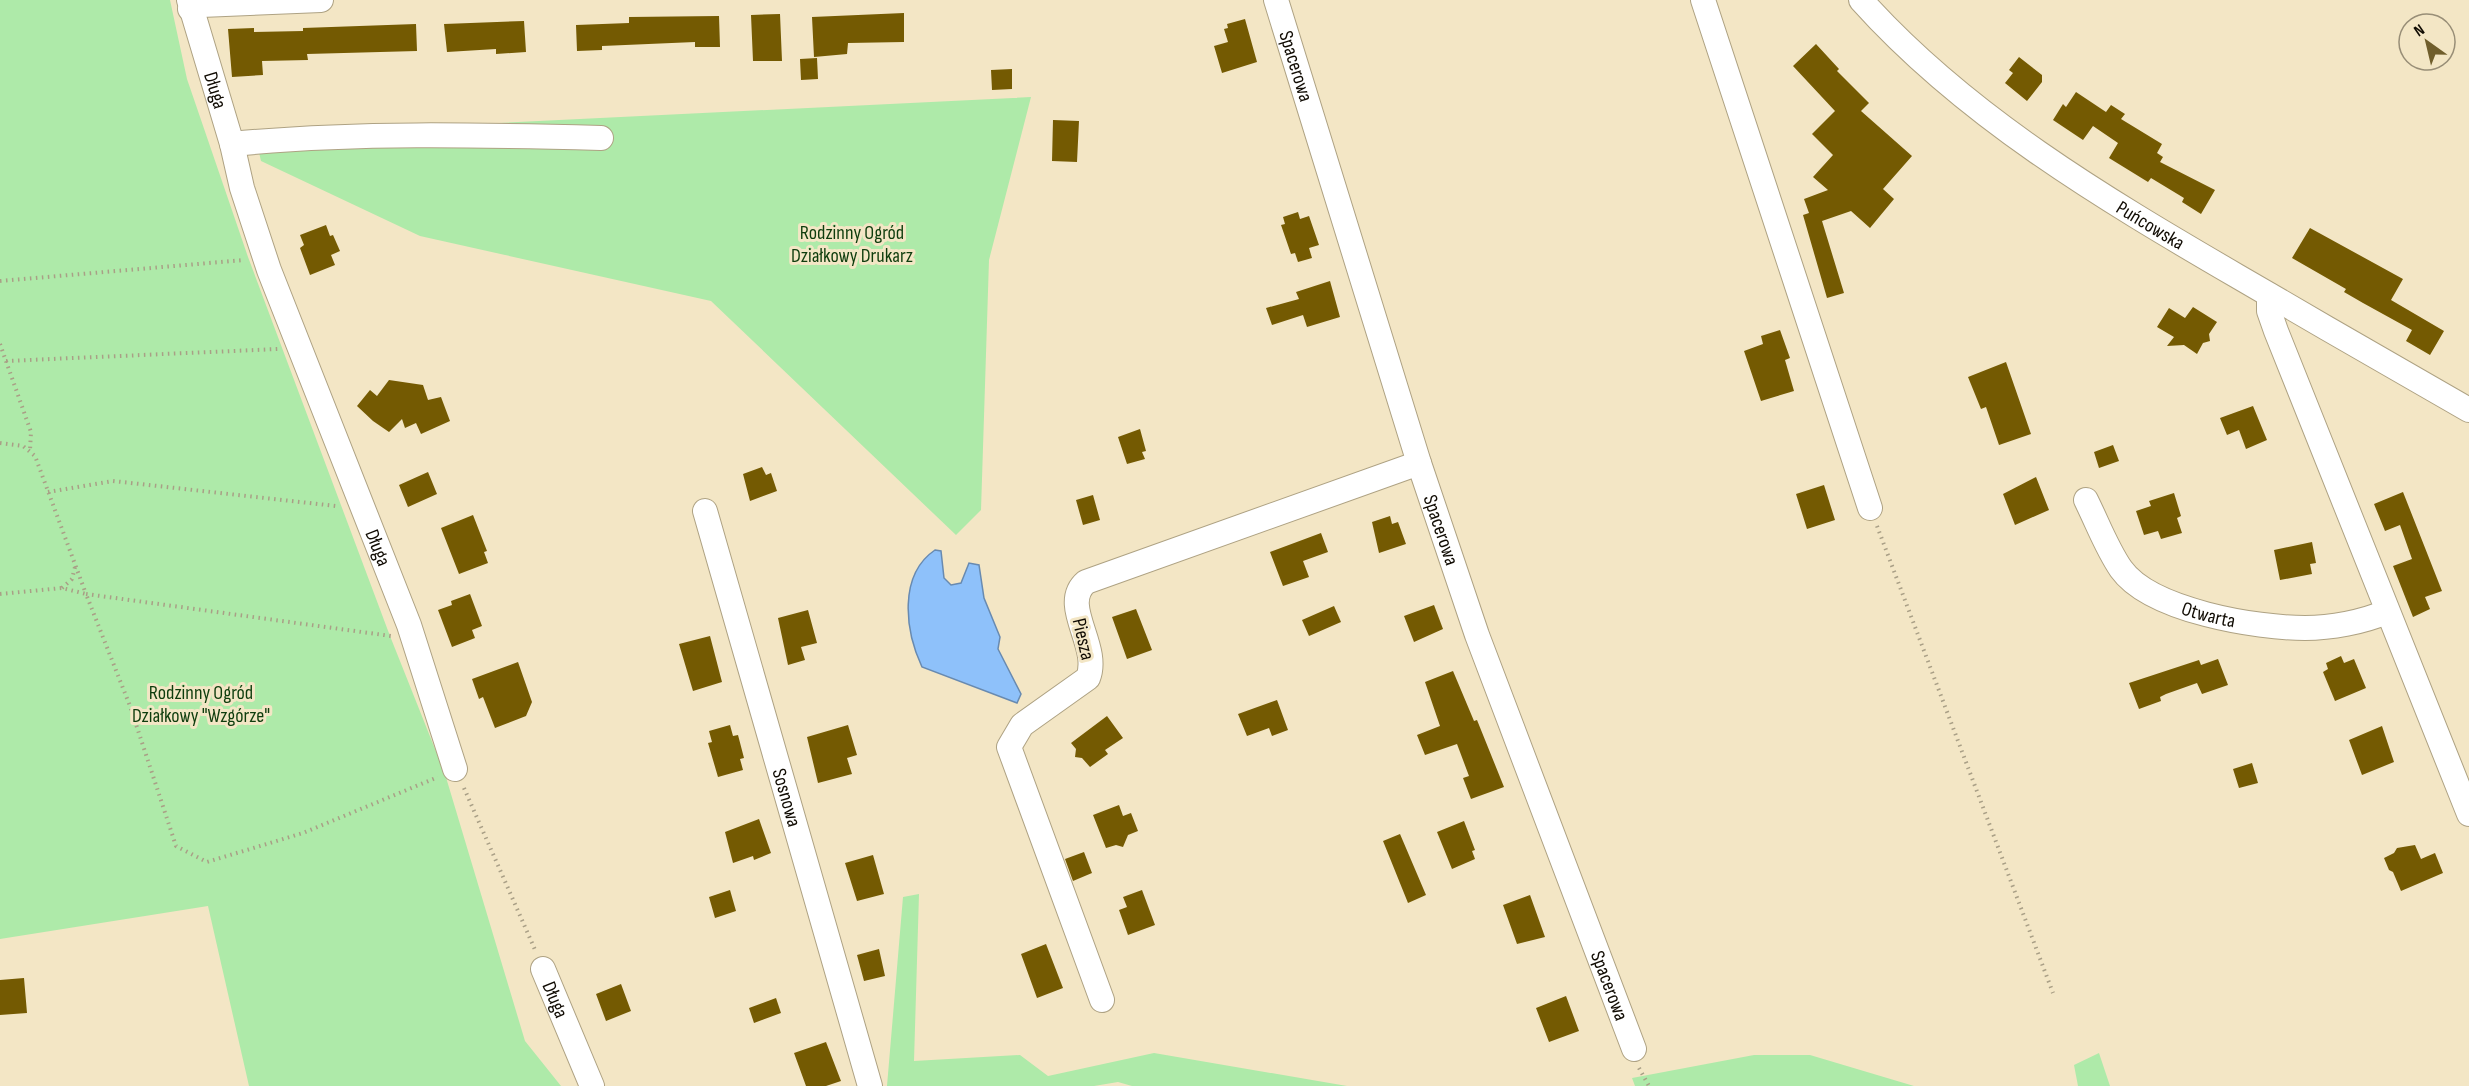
<svg xmlns="http://www.w3.org/2000/svg" width="2469" height="1086" viewBox="0 0 2469 1086" font-family="'Sofia Sans Condensed',sans-serif">
<style>
.green{fill:#aeeaa9}
.water{fill:#8ec1fa;stroke:#688ab0;stroke-width:1.5}
.building{fill:#745a02}
.lines{fill:none;stroke-linecap:round;stroke-linejoin:round}
.minor-casing{stroke:#aea283;stroke-width:26}
.path{stroke:#a99f86;stroke-width:4;stroke-dasharray:1.5 4.5;stroke-linecap:butt}
.minor{stroke:#fff;stroke-width:24}
.labels{text-anchor:middle;stroke-width:6;stroke-linejoin:round;paint-order:stroke}
.street-label{font-size:20px;fill:#100b03;stroke:#f3e6c5}
.park-label{font-size:20px;fill:#0e3d0d;stroke:#f3e6c5}
</style>
<rect width="100%" height="100%" fill="#f3e6c5"/>
<path class="green" d="M0,0H170L187,79L248,257L390,636L445,774L525,1041L561,1086H249L208,906L0,939Z
M1031,97L989,260L981,510L956,535L711,301L420,236L261,161L255,135Z
M919,894L914,1061L1020,1055L1048,1076L1154,1053L1347,1086H1132L1118,1082L1094,1086H887L903,897Z
M2099,1053L2110,1086H2078L2074,1065Z
M1754,1055H1810L1914,1086H1635L1632,1078Z"/>
<path class="water" d="M935,550L941,551L944,578L951,585L961,583L969,563L979,565L984,598L1000,637L998,649L1021,694L1017,703L922,667C905,631 898,575 935,550Z"/>
<path class="building" d="M904,13V42L848,43L847,54L814,57L812,17Z
M780,14L782,61H753L751,15Z
M719,16L720,47H695V42L602,46V50L577,51L576,25L629,23V17Z
M1245,19L1257,62L1222,73L1214,46L1228,42L1224,29L1228,28L1227,24Z
M524,21L526,52L496,54V49L447,52L444,24Z
M416,24L417,51L307,54L308,60L262,61L263,75L232,77L228,29L254,28V32L303,31V28Z
M1816,44L1839,69L1837,71L1869,103L1861,111L1912,156L1883,189L1894,199L1870,228L1851,211L1822,221L1844,293L1827,298L1803,215L1809,213L1804,199L1828,190L1813,177L1833,155L1812,134L1835,111L1793,66Z
M2019,57L2042,75V82L2027,101L2005,83L2013,73L2009,70Z
M817,58L818,79L801,80L800,59Z
M1012,69V89L992,90L991,70Z
M2076,92L2106,112L2111,105L2125,114L2121,119L2162,144L2157,153L2163,157L2160,162L2215,190L2201,214L2182,202L2184,198L2151,178L2148,182L2109,158L2118,143L2093,126L2083,140L2053,120L2063,104L2066,107Z
M1053,120L1079,121L1077,162L1052,161Z
M1298,212L1300,219L1309,216L1319,245L1309,248L1312,258L1298,262L1295,253L1291,254L1281,225L1285,224L1283,217Z
M326,225L330,236L333,235L340,251L331,255L335,265L310,275L300,248L304,245L300,235Z
M2310,228L2403,279L2391,300L2444,331L2430,355L2406,341L2412,330L2363,303L2344,292L2346,289L2292,258Z
M1330,281L1340,317L1307,327L1303,315L1272,325L1266,308L1299,299L1296,292Z
M2193,307L2217,322L2209,334L2210,341L2203,343L2197,354L2184,345L2167,346L2174,337L2157,327L2169,308L2185,318Z
M1780,330L1790,358L1785,360L1794,391L1761,401L1744,351L1763,344L1761,336Z
M2006,362L2031,434L1999,445L1986,407L1981,409L1968,377Z
M389,380L423,385L428,400L441,397L450,421L421,434L416,423L405,428L402,419L389,432L373,421L357,406L370,390L377,396Z
M2253,406L2267,440L2246,449L2239,430L2227,435L2220,418Z
M1140,429L1146,451L1142,452L1145,459L1127,464L1118,437Z
M2113,445L2119,461L2099,468L2094,452Z
M762,467L766,475L771,473L777,491L750,501L743,474Z
M428,472L437,494L408,507L399,485Z
M2036,477L2049,510L2015,525L2003,494Z
M1824,485L1835,520L1807,529L1796,494Z
M2403,492L2442,591L2425,597L2430,609L2413,617L2393,566L2412,559L2400,525L2385,531L2374,504Z
M2174,493L2181,516L2177,518L2182,533L2161,539L2158,531L2144,535L2136,511L2151,506L2149,501Z
M1093,495L1100,520L1083,525L1076,500Z
M473,515L487,551L484,552L488,563L459,574L441,528Z
M1390,516L1392,524L1398,522L1406,544L1379,553L1372,522Z
M1321,533L1328,552L1303,561L1309,577L1283,586L1270,552Z
M2312,542L2316,563L2310,564L2312,574L2280,580L2274,550Z
M470,594L482,626L472,630L475,638L452,647L438,610L452,605L451,601Z
M1434,605L1443,629L1414,642L1404,616Z
M1334,606L1341,622L1309,636L1302,620Z
M1136,609L1152,650L1127,659L1112,617Z
M808,610L817,643L801,647L805,660L788,665L778,618Z
M710,636L722,682L693,691L679,644Z
M2341,656L2344,663L2354,659L2366,688L2335,701L2323,672L2328,669L2326,663Z
M2218,659L2228,685L2202,694L2197,683L2166,694L2160,697L2161,701L2139,709L2129,683L2199,660L2201,665Z
M518,662L532,702L526,716L495,728L483,697L479,699L472,679Z
M1453,671L1474,721L1477,720L1504,787L1471,799L1463,778L1469,776L1457,744L1425,755L1417,735L1440,726L1425,682Z
M1277,700L1288,730L1272,736L1269,728L1247,736L1238,714Z
M1107,716L1123,738L1105,750L1108,754L1090,767L1082,758L1075,757L1076,749L1071,743Z
M730,725L733,736L738,735L744,758L740,759L743,770L718,777L708,743L712,742L709,731Z
M848,725L857,755L847,758L852,774L818,783L807,737Z
M2382,726L2394,762L2362,775L2349,740Z
M2252,763L2258,783L2239,788L2233,769Z
M1119,805L1123,816L1131,813L1138,831L1128,835L1123,847L1116,845L1106,848L1093,815Z
M759,819L771,853L754,860L753,856L733,863L725,832Z
M1464,821L1475,850L1472,851L1475,859L1452,869L1437,832Z
M1400,834L1426,895L1408,903L1383,841Z
M2415,845L2421,859L2435,853L2443,873L2401,891L2393,872L2389,870L2384,858L2394,853L2397,848Z
M1084,852L1092,873L1073,881L1065,859Z
M873,855L884,894L857,901L845,863Z
M730,890L736,911L715,918L709,897Z
M1142,890L1155,925L1128,935L1119,910L1127,907L1123,897Z
M1530,895L1545,937L1517,944L1503,905Z
M1046,944L1063,988L1037,998L1021,954Z
M879,949L885,976L864,981L857,955Z
M24,978L27,1013L0,1015V980Z
M621,984L631,1011L606,1021L596,994Z
M1566,996L1579,1031L1549,1042L1536,1008Z
M776,998L781,1013L754,1023L749,1008Z
M826,1042L841,1081L826,1086H806L794,1053Z"/>
<g class="lines">
<g class="minor-casing">
<g id="minor">
<path id="s1" d="M189,0L232,144L242,188L269,270L409,625L455,769"/>
<path id="s2" d="M1276,0L1419,463L1477,635L1634,1049"/>
<path d="M1703,0L1870,508"/>
<path id="s3" d="M1861,0C1965,116 2103,198 2237,276C2314,321 2392,366 2469,410"/>
<path d="M190,9L201,5L321,0"/>
<path d="M232,144C355,132 478,135 601,138"/>
<path d="M2269,295V311L2276,331L2469,814"/>
<path id="s4" d="M2086,500C2097,522 2107,549 2121,569C2151,611 2257,628 2305,628C2331,628 2363,622 2386,612"/>
<path id="s5" d="M705,511L870,1086"/>
<path id="s6" d="M543,969L592,1086"/>
<path d="M1102,1000L1009,747L1022,725L1088,678C1101,646 1059,605 1086,582L1419,463"/>
</g>
</g>
<path class="path" d="M0,281L244,260
M0,344L31,432L30,450
M6,361L278,349
M0,443L23,446L35,456L86,594L391,636
M48,492L113,481L336,506
M1877,526L2053,993
M62,588L72,579L75,567
M0,594L62,588L86,594L130,706L176,846L207,862L303,833L438,777
M464,788L536,952
M1639,1068L1649,1086"/>
<use href="#minor" class="minor"/>
</g>
<g class="labels">
<g class="street-label">
<text dy="7" stroke="none"><textPath href="#s2" startOffset="69">Spacerowa</textPath></text>
<text dy="7" stroke="none"><textPath href="#s1" startOffset="94">Długa</textPath></text>
<text dy="7" stroke="none"><textPath href="#s3" startOffset="368">Puńcowska</textPath></text>
<text dy="7" stroke="none"><textPath href="#s2" startOffset="555">Spacerowa</textPath></text>
<text dy="7" stroke="none"><textPath href="#s1" startOffset="580">Długa</textPath></text>
<text dy="7" stroke="none"><textPath href="#s4" startOffset="178">Otwarta</textPath></text>
<text transform="translate(1084 639) rotate(77)" y="7">Piesza</text>
<text dy="7" stroke="none"><textPath href="#s5" startOffset="298">Sosnowa</textPath></text>
<text dy="7" stroke="none"><textPath href="#s2" startOffset="1041">Spacerowa</textPath></text>
<text dy="7" stroke="none"><textPath href="#s6" startOffset="33">Długa</textPath></text>
</g>
<g class="park-label">
<text x="852" y="239">Rodzinny Ogród<tspan x="852" dy="23">Działkowy Drukarz</tspan></text>
<text x="201" y="699">Rodzinny Ogród<tspan x="201" dy="23">Działkowy "Wzgórze"</tspan></text>
</g>
</g>
<g transform="translate(2427 42) rotate(326)"><circle r="28" fill="#f3e6c5" stroke="#988e77" stroke-width="1.5"/>
<path d="M0-4.5L10 22L0 15L-10 22Z" fill="#705e2c"/>
<text y="-9" font-size="16" font-weight="bold" text-anchor="middle" fill="#100b03">N</text>
</g>
</svg>
